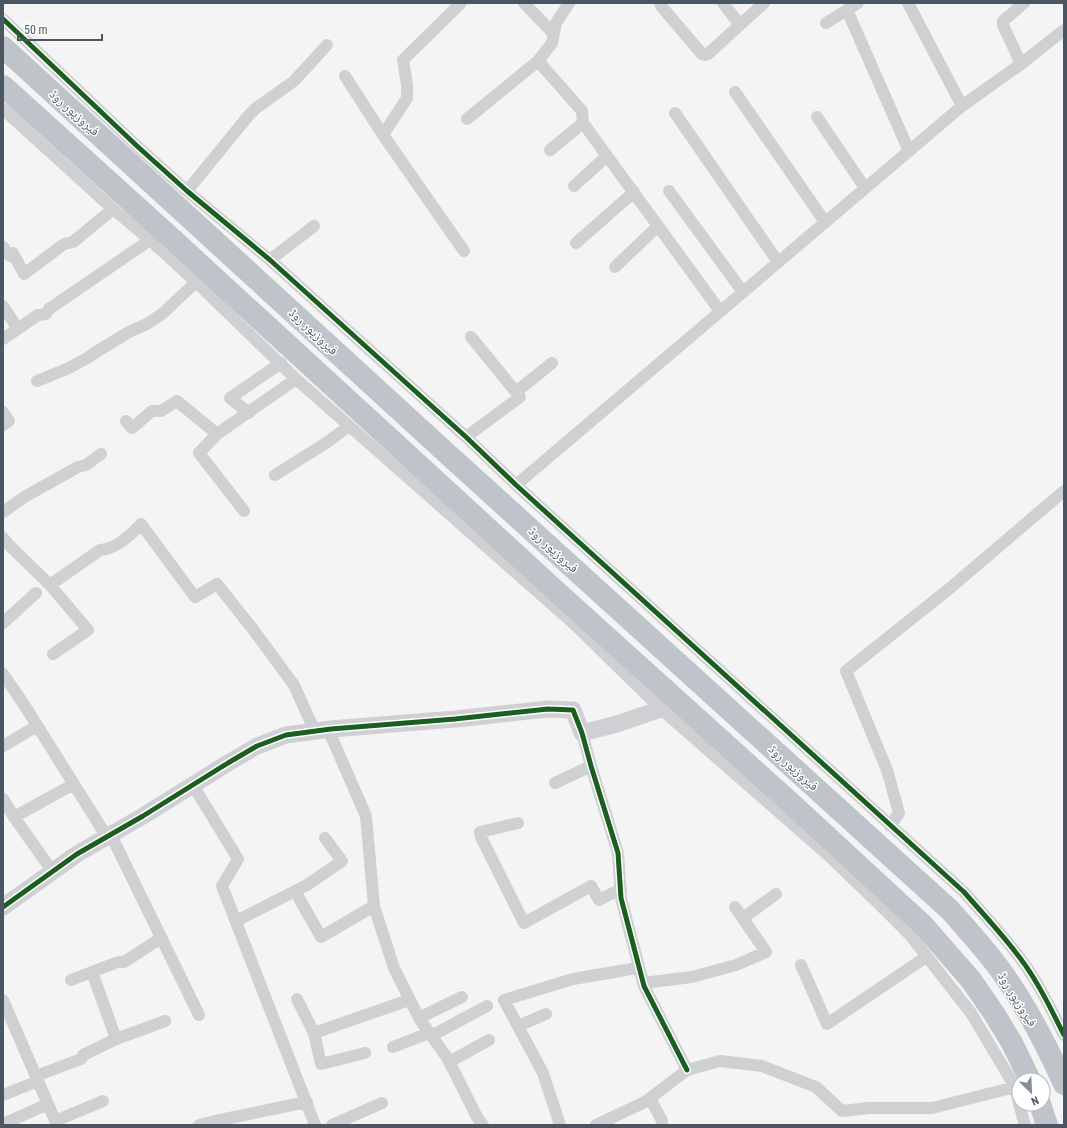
<svg xmlns="http://www.w3.org/2000/svg" width="1067" height="1128" viewBox="0 0 1067 1128" font-family="'Roboto Condensed','Noto Naskh Arabic',sans-serif">
<style>
.lines{fill:none;stroke-linecap:round;stroke-linejoin:round}
.street{stroke:#ced0d2;stroke-width:12}
.secondary{stroke:#ced0d4;stroke-width:17}
.highway{stroke:#bec4c9;stroke-width:22}
.cycleway-casing{stroke:#fff;stroke-width:8}
.cycleway{stroke:#1b5e20;stroke-width:5}
.labels{text-anchor:middle;stroke-width:3;stroke-linejoin:round;paint-order:stroke}
.street-label{font-size:13px;fill:#4a5661;stroke:#fff}
</style>
<rect width="100%" height="100%" fill="#f4f4f4"/>
<g class="lines">
<path class="street" d="M524,3L554,34
M660,3L661,6L702,54L705,55L708,54L764,3
M723,3L740,25
M908,3L962,106
M847,10L909,151
M3,19L137,146L187,191L270,260L466,437L516,485L964,892C983,914 1003,935 1020,958C1037,980 1052,1011 1064,1035
M826,23L858,3
M538,61L582,111L583,123L720,311
M1021,64L1003,25V21L1024,3
M345,76L383,135L464,251
M735,92L825,222
M3,109L113,209L150,240L196,282L296,379L572,622L661,709L829,856L884,909L910,935L971,1013L1015,1087L1019,1103
M675,113L778,262
M817,117L865,188
M467,119L538,61L552,43L556,23L569,3
M383,135L407,98V85L403,60L461,3
M550,150L583,123
M574,186L607,156
M187,191L249,115L255,109L294,81L327,45
M669,191L743,292
M576,243L634,192
M3,247L10,256L13,253L24,274L64,244L73,242L113,209
M270,260L314,226
M615,267L658,226
M3,306L18,329
M3,339L38,315L46,314L49,309L150,240
M37,381L69,368L89,357L96,352L129,332L147,324L162,314L196,282
M516,392L552,363
M3,412L9,421L3,425
M249,413L230,398L281,363
M126,421L132,428L152,411H161L177,401L217,434
M466,437L520,397L471,337
M275,475L326,443L349,426
M516,485L962,106L1021,64L1064,30
M244,511L199,453L217,434L296,379
M3,512L26,496L78,467L86,465L101,454
M3,538L11,547L50,585L100,550C116,549 131,535 141,524L195,597L217,584L252,628L294,685L315,732
M50,585L88,630L53,654
M3,623L36,593
M3,674L23,703L107,837
M328,729L366,816L374,906L394,968L419,1018L448,1059L477,1117L483,1125
M582,733L591,766L618,853L621,898L644,986L687,1070
M3,746L37,726
M555,783L591,766
M193,785L238,859L222,886L315,1125
M3,799L14,817
M518,823L480,832L481,837L524,923L591,886L599,900L621,889
M890,826L899,813L887,770L846,671L949,589L1064,491
M111,835L199,1015
M53,872L14,817L74,784
M295,891L321,937L374,906
M743,918L776,894
M236,921L307,885L342,861L325,838
M801,965L827,1024L926,957
M92,972L116,1039
M71,980L118,962H124L161,938
M643,983L692,977L736,965L766,952L735,907
M297,999L314,1033L409,1000
M3,1000L57,1125
M419,1018L462,997
M518,1026L546,1014
M314,1033L321,1064L365,1053
M431,1036L487,1006
M393,1047L429,1033
M449,1062L489,1040
M36,1076L81,1059L83,1055L116,1039L165,1021
M3,1095L38,1081
M650,1098L662,1121
M1019,1104L1025,1125
M55,1121L103,1101
M3,1124L48,1104
M199,1125L215,1121
M217,1125L215,1121L307,1102
M332,1125L382,1103
M560,1125L543,1073L504,1000L573,979L626,970L639,967
M596,1125L645,1102L687,1070L720,1061L762,1066L816,1087L842,1111L869,1108H932L1015,1087"/>
<path class="secondary" d="M3,907L77,854L143,816L228,763L257,746L286,735L331,729L455,719L548,709L573,710L582,733L617,724L661,709"/>
<path class="highway" d="M3,47L442,449L951,911C969,932 988,952 1004,975C1028,1009 1047,1046 1064,1084
M3,86L169,236L556,591L794,806L923,925L971,980L995,1015L1012,1043L1030,1080
M1040,1104L1047,1125"/>
<g class="cycleway-casing">
<path id="cycleway" d="M3,19L137,146L187,191L270,260L466,437L516,485L964,892C983,914 1003,935 1020,958C1037,980 1052,1011 1064,1035
M3,907L77,854L143,816L228,763L257,746L286,735L331,729L455,719L548,709L573,710L582,733L591,766L618,853L621,898L644,986L687,1070"/>
</g>
<use href="#cycleway" class="cycleway"/>
</g>
<g class="labels">
<g class="street-label">
<text transform="translate(75 112) rotate(42)" y="5">فیروزپور روڈ</text>
<text transform="translate(314 331) rotate(43)" y="5">فیروزپور روڈ</text>
<text transform="translate(554 549) rotate(42)" y="5">فیروزپور روڈ</text>
<text transform="translate(794 767) rotate(42)" y="5">فیروزپور روڈ</text>
<text transform="translate(1018 999) rotate(58)" y="5">فیروزپور روڈ</text>
</g>
</g>
<rect width="1067" height="1128" fill="none" stroke="#4a5661" stroke-width="8"/>
<g transform="translate(1031 1092) rotate(156)"><circle r="19" fill="#ffffff" stroke="#b7bbc0"/>
<path d="M0-3L7 15L0 10L-7 15Z" fill="#868d94"/>
<text y="-6" font-size="11" font-weight="bold" text-anchor="middle" fill="#4a5661">N</text>
</g>
<path d="M18 34v6h84v-6" fill="none" stroke="#4a5661" stroke-width="2"/>
<text x="24" y="34" font-size="12" fill="#4a5661" stroke="#ffffff" stroke-width="3" paint-order="stroke">50 m</text>
</svg>
